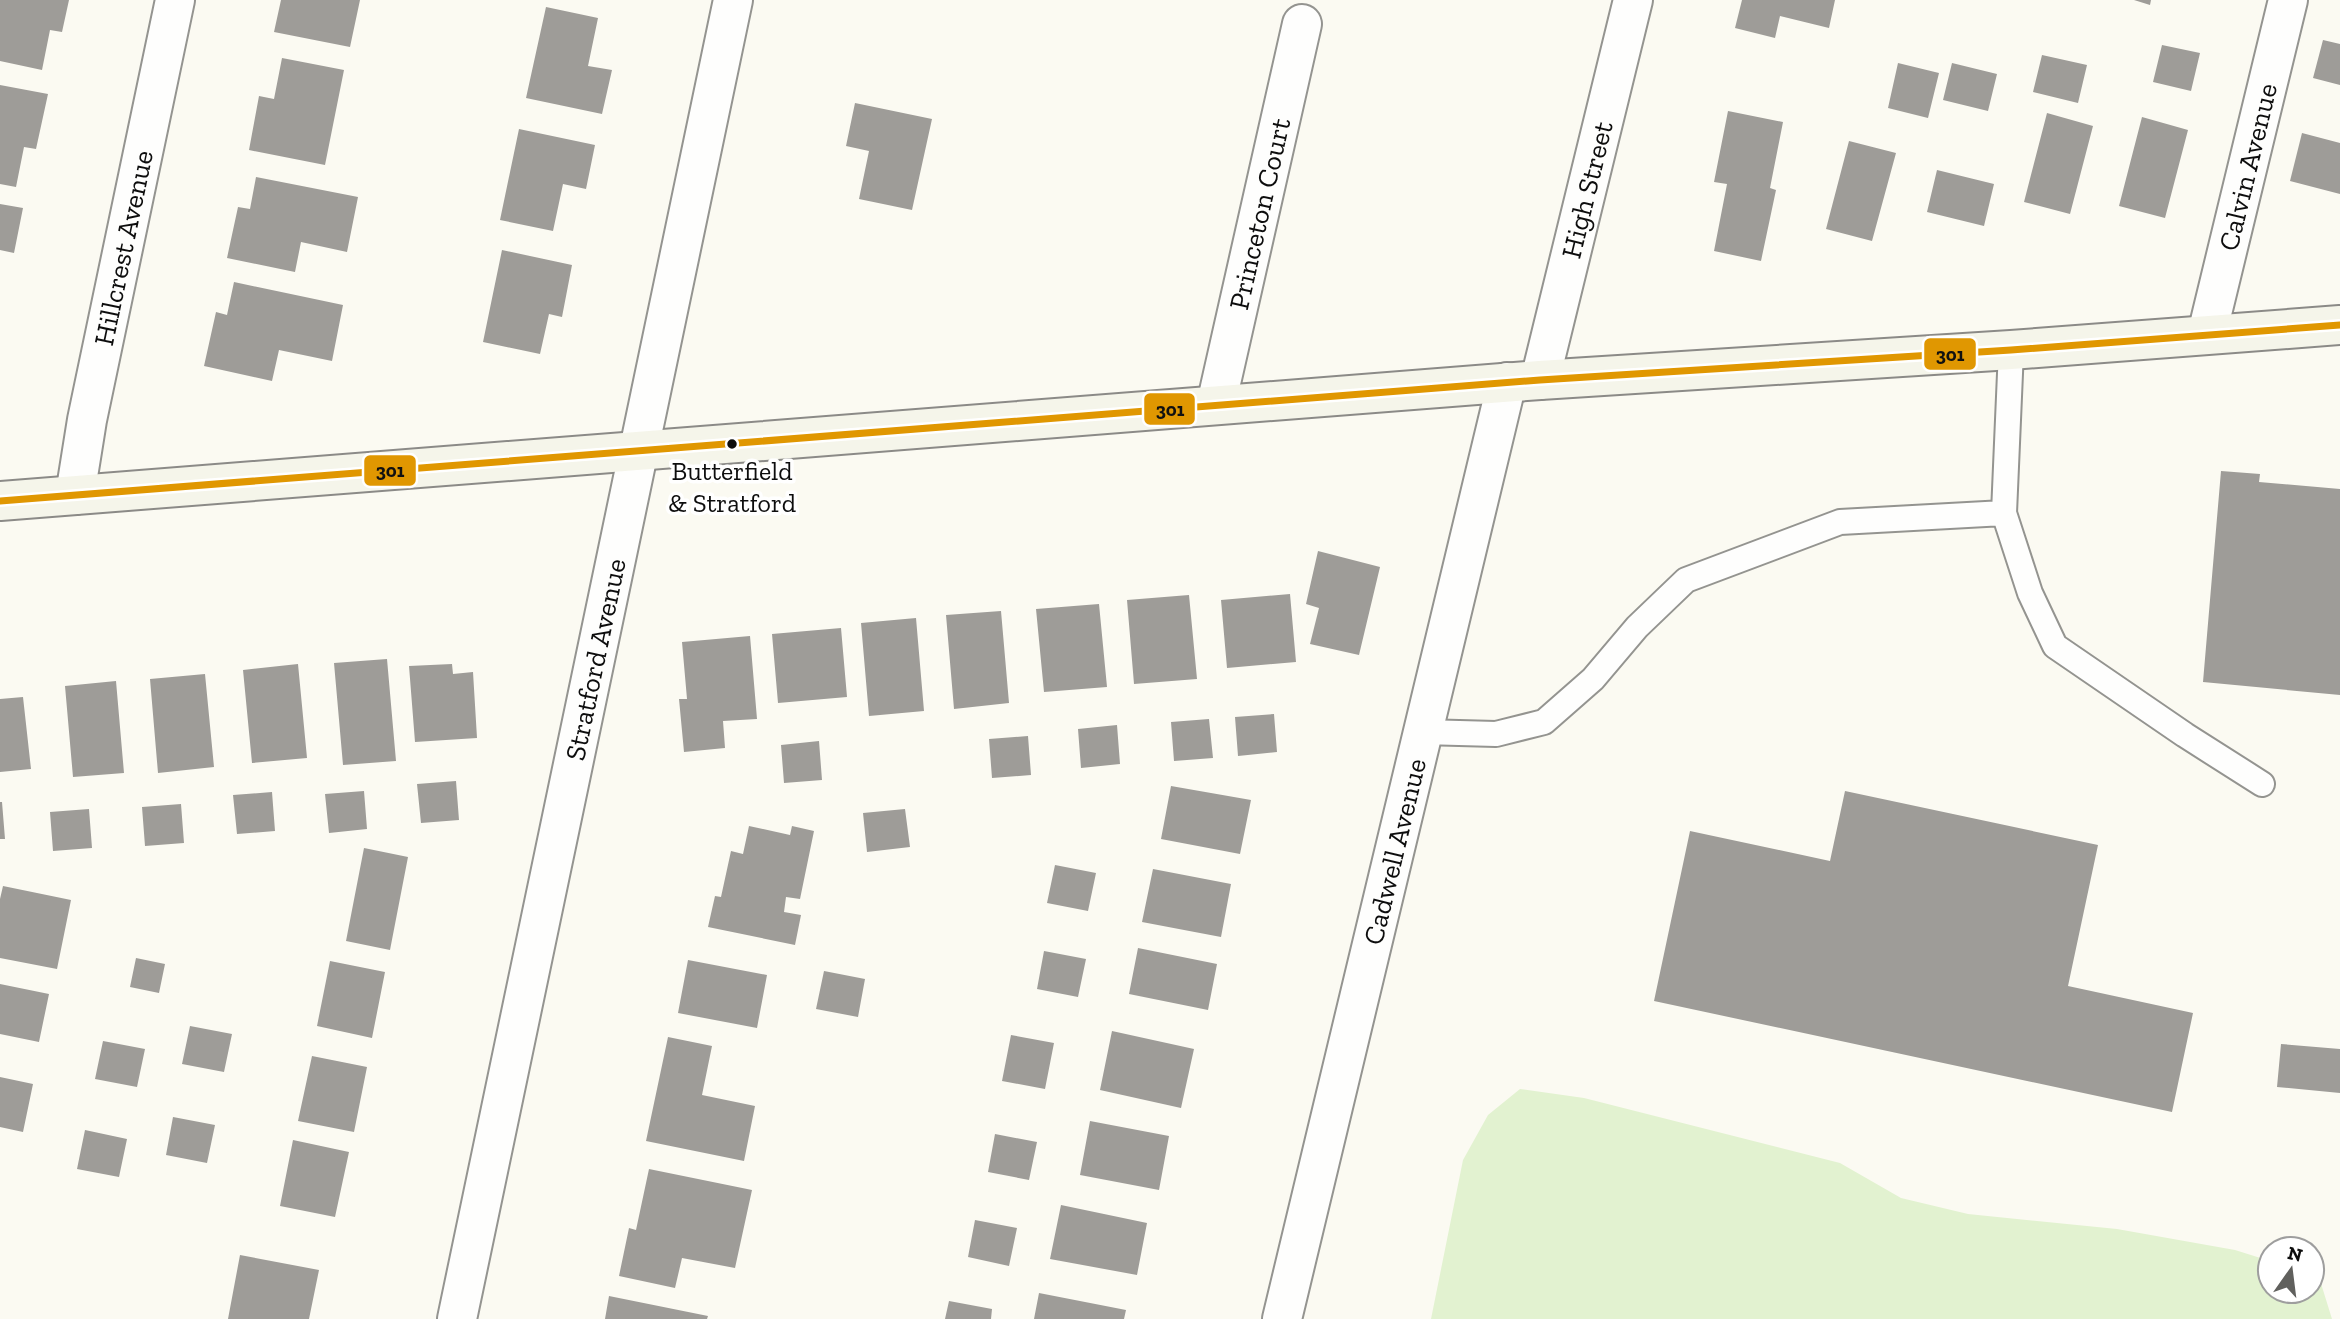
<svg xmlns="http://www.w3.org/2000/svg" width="2340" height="1319" viewBox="0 0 2340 1319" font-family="'Zilla Slab',serif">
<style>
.green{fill:#e2f2d0}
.building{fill:#9e9c98}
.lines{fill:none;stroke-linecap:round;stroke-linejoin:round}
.service-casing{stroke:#949490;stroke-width:28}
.minor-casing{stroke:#949490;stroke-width:42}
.secondary-casing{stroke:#8b8a87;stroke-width:42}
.service{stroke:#fefefd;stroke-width:24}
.minor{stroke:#fefefd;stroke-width:38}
.secondary{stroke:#f5f5ea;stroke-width:38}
.bus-1-casing{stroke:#fff;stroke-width:12}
.bus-1{stroke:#e09701;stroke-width:7}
.bus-dot{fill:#0d0d0d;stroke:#fff;stroke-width:2.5}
.labels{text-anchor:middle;stroke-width:7;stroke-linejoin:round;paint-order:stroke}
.bus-label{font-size:26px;fill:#0d0d0d;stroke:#fff}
.street-label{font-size:28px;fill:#0d0d0d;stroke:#fff}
.line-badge{stroke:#fff;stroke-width:2.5}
.pale-badge-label{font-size:19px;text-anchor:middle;font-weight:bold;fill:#111}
</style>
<rect width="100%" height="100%" fill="#fbfaf2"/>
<path class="green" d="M1520,1089L1584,1098L1840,1163L1901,1198L1968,1214L2117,1229L2235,1250L2270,1261V1291H2312V1275L2319,1277L2332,1319H1431L1463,1160L1488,1115Z"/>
<path class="building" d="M0,0H69L62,32L50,30L42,70L0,61Z
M281,0H360L350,47L274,32Z
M1742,0H1835L1829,28L1780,16L1775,38L1735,28Z
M2134,0H2151L2150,5Z
M546,7L598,18L588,66L612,70L602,114L526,98Z
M2323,40L2340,44V85L2313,78Z
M2162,45L2200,53L2191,91L2153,82Z
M2042,55L2087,65L2078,103L2033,92Z
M282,58L344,70L325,165L249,150L259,96L274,99Z
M1898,63L1939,73L1928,118L1888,108Z
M1952,63L1997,74L1988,111L1943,100Z
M0,85L48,94L36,149L24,147L16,187L0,184Z
M855,103L932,119L912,210L859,199L869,151L846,146Z
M1728,111L1783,122L1770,188L1776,190L1761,261L1714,251L1727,184L1714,182Z
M2047,113L2093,126L2070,214L2024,202Z
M2142,117L2188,130L2165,218L2119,206Z
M519,129L595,145L586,189L563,184L553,231L500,220Z
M2302,133L2340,143V194L2290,181Z
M1849,141L1896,153L1872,241L1826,229Z
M1937,170L1994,184L1984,226L1927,212Z
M256,177L358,197L347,252L301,242L295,272L227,258L238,207L250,209Z
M0,204L23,208L14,253L0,250Z
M502,250L572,265L562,317L549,314L540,354L483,342Z
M234,282L343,305L332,361L279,350L272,381L204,366L216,312L227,315Z
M2221,471L2260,474L2259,482L2340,489V695L2203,682Z
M1318,551L1380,567L1359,655L1310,644L1319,608L1306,604Z
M1290,594L1296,662L1227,668L1221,600Z
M1189,595L1197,679L1134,684L1127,600Z
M1099,604L1107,687L1044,692L1036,609Z
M1001,611L1009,703L954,709L946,615Z
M916,618L924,711L869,716L861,623Z
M841,628L847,697L778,703L772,634Z
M750,636L757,719L723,721L725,748L684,752L679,699H687L682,642Z
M387,659L396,761L343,765L334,663Z
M298,664L307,758L252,763L243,670Z
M452,664L453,674L473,672L477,738L415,742L409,666Z
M205,674L214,767L158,773L150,679Z
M116,681L124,773L73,777L65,686Z
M23,697L31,769L0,772V699Z
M1274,714L1277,752L1238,756L1235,717Z
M1209,719L1213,758L1174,761L1171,722Z
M1117,725L1120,764L1081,768L1078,729Z
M1028,736L1031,775L992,778L989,739Z
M819,741L822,780L784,783L781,745Z
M456,781L459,820L421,823L417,784Z
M1171,786L1251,800L1240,854L1161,839Z
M364,791L367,829L329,833L325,794Z
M1845,791L2098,845L2068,986L2193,1013L2172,1112L1654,1001L1690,831L1830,861Z
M272,792L275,831L237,834L233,795Z
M0,802H2L5,839H0Z
M181,804L184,843L145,846L142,807Z
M89,809L92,848L53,851L50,812Z
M905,809L910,847L867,852L863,813Z
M749,826L790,835L792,826L814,831L800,899L786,897L784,912L801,915L795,945L708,927L715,896L721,897L731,851L743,854Z
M364,848L408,857L390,950L346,941Z
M1055,865L1096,873L1088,911L1047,903Z
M1153,869L1231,884L1221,937L1142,922Z
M3,886L71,900L57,969L0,958V899Z
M1138,948L1217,964L1208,1010L1129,994Z
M1044,951L1086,959L1078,997L1037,989Z
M136,958L165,964L159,993L130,987Z
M688,960L767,975L757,1028L678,1013Z
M330,961L385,972L372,1038L317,1026Z
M824,971L865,979L858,1017L816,1009Z
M0,984L49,994L39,1042L0,1034Z
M190,1026L232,1034L224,1072L182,1064Z
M1112,1031L1194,1049L1181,1108L1100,1090Z
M1011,1035L1054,1043L1045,1089L1002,1081Z
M668,1037L712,1046L702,1095L755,1106L744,1161L646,1141Z
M103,1041L145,1049L137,1087L95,1079Z
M2281,1044L2340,1049V1093L2277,1087Z
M312,1056L367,1067L354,1132L298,1121Z
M0,1077L33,1084L23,1132L0,1127Z
M173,1117L215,1125L207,1163L166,1155Z
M1090,1121L1169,1136L1159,1190L1080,1175Z
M85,1130L127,1139L119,1177L77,1169Z
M995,1134L1037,1142L1029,1180L988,1172Z
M293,1140L349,1152L335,1217L280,1206Z
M649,1169L752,1190L735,1268L682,1258L675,1288L619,1276L629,1228L636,1230Z
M1061,1205L1147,1223L1137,1275L1050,1259Z
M975,1220L1017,1228L1009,1266L968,1257Z
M240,1255L319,1270L309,1319H228Z
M1039,1293L1126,1310L1124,1319H1034Z
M609,1296L708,1316L707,1319H605Z
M949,1301L992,1309L991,1319H945Z"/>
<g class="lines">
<g class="service-casing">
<path id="service" d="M2004,513L2030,593L2055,646L2185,735L2262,784
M1422,732L1496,734L1544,722L1593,679L1637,627L1686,580L1840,522L2004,513L2011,350"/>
</g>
<g class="minor-casing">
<g id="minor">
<path id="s1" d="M2207,334L2288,0"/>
<path id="s2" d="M1540,380L1633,0"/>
<path id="s3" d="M1216,405L1302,24"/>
<path id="s4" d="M75,495L87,420L175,0"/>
<path id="s5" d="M457,1319L733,0"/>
<path id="s6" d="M1282,1319L1507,382"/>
</g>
</g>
<g class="secondary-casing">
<path id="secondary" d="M0,501L1540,380L2011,350L2340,325"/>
</g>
<use href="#service" class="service"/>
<use href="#minor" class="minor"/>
<use href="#secondary" class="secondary"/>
<g class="bus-1-casing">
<path id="bus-1" d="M0,501L1540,380L2011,350L2340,325"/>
</g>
<use href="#bus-1" class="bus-1"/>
</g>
<circle class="bus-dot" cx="732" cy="444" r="6"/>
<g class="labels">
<g class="bus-label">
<text x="732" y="480">Butterfield<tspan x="732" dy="32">&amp; Stratford</tspan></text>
</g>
<g class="street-label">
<text dy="10" stroke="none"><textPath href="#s1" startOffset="172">Calvin Avenue</textPath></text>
<text dy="10" stroke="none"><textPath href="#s2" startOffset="196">High Street</textPath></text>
<text dy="10" stroke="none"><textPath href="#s3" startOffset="196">Princeton Court</textPath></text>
<text dy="10" stroke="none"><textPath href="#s4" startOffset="252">Hillcrest Avenue</textPath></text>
<text dy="10" stroke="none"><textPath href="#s5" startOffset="674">Stratford Avenue</textPath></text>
<text dy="10" stroke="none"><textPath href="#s6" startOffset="481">Cadwell Avenue</textPath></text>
</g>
</g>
<g class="line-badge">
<rect x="1923" y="337" width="54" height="34" rx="7" fill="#e09701"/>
<rect x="1143" y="392" width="53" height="34" rx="7" fill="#e09701"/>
<rect x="363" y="454" width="54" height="33" rx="7" fill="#e09701"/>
</g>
<g class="pale-badge-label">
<text x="1950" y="361">301</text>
<text x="1170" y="416">301</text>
<text x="390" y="477">301</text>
</g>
<g transform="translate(2291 1270) rotate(14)"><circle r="33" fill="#ffffff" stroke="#9e9e9e" stroke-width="2"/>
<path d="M0-5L12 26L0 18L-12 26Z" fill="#60605d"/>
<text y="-10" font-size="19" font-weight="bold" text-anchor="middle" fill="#0d0d0d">N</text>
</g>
</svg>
